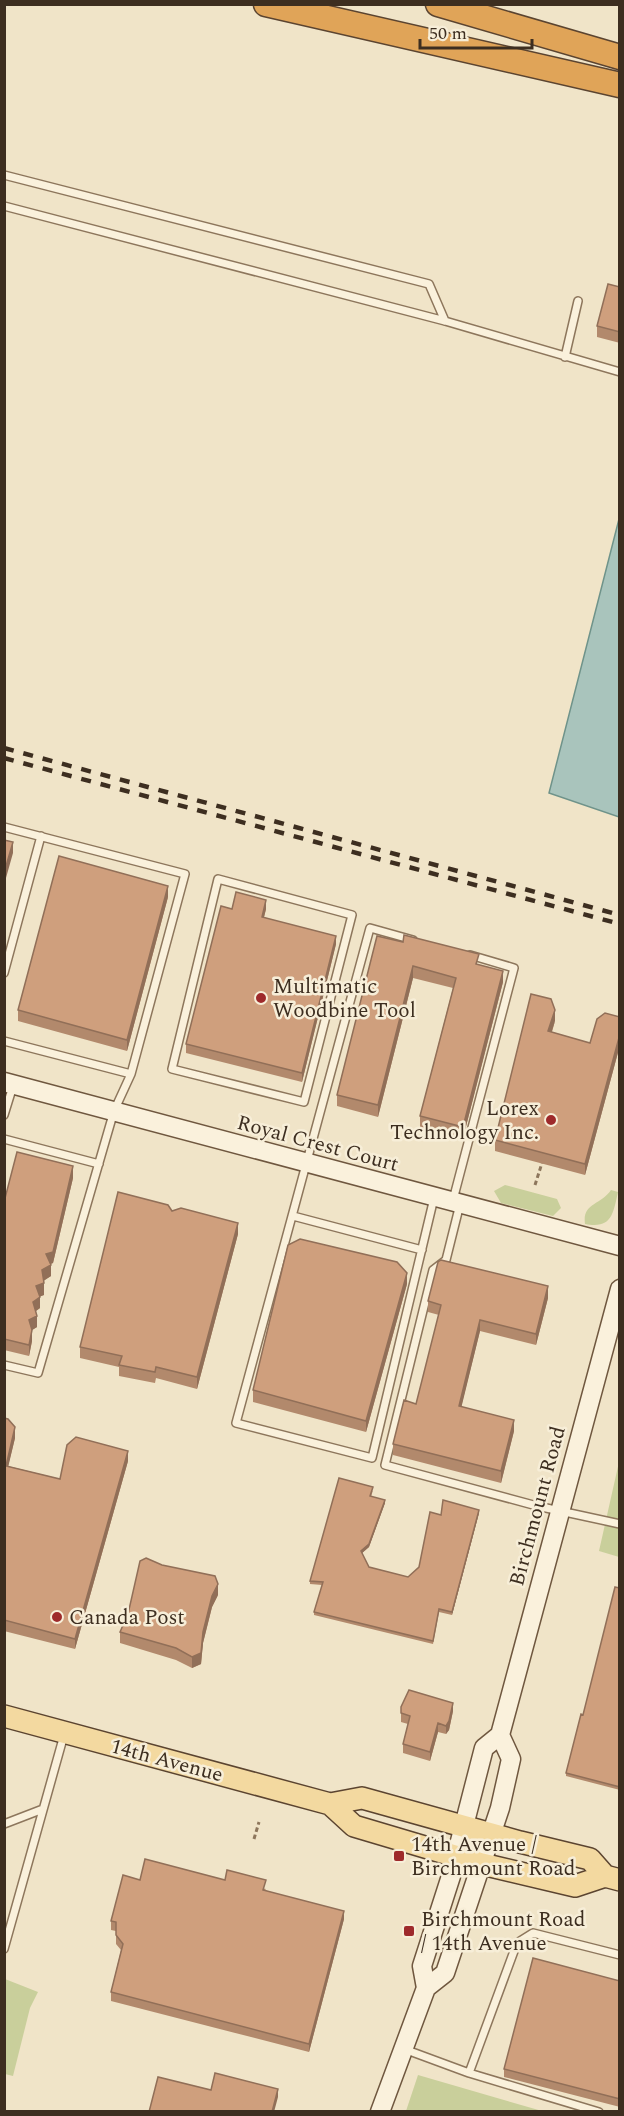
<svg xmlns="http://www.w3.org/2000/svg" width="624" height="2116" viewBox="0 0 624 2116" font-family="Spectral,serif">
<style>
.green{fill:#c9cf9b}
.water{fill:#a9c4bc;stroke:#6f938a;stroke-width:1.5}
.lines{fill:none;stroke-linecap:round;stroke-linejoin:round}
.lane-casing{stroke:#8d765c;stroke-width:10}
.secondary-casing{stroke:#6f573f;stroke-width:21}
.primary-casing{stroke:#5b4430;stroke-width:24}
.highway-casing{stroke:#5b4430;stroke-width:27}
.path{stroke:#8d765c;stroke-width:3;stroke-dasharray:4.5 3;stroke-linecap:butt}
.lane{stroke:#faf1dc;stroke-width:7}
.secondary{stroke:#faf1dc;stroke-width:18}
.primary{stroke:#f3d9a0;stroke-width:21}
.highway{stroke:#e0a458;stroke-width:24}
.rail{stroke:#3d2e20;stroke-width:4.5;stroke-dasharray:10 10;stroke-linecap:butt}
.wall{fill:#b2896c}
.shaded-wall{fill:#916f58}
.building{fill:#cf9f7d;stroke:#916f58;stroke-width:1.5}
.poi-dot{fill:#9e2a2b;stroke:#f7eed8;stroke-width:2}
.labels{text-anchor:middle;stroke-width:5;stroke-linejoin:round;paint-order:stroke}
.poi-label{font-size:21px;fill:#3d2e20;stroke:#f7eed8;text-anchor:start}
.street-label{font-size:21px;fill:#3d2e20;stroke:#f7eed8}
</style>
<rect width="100%" height="100%" fill="#f0e4c8"/>
<path class="green" d="M505,1185L557,1199L561,1208L553,1216L501,1203L494,1191Z
M611,1190L618,1192C613,1214 612,1229 585,1224C582,1203 601,1205 611,1190Z
M619,1462V1557L599,1551Z
M5,1979L38,1992L30,2008L13,2076L5,2074Z
M418,2075L542,2111H406Z"/>
<path class="water" d="M619,519H620L619,817L549,793Z"/>
<g class="lines">
<g class="lane-casing">
<path id="lane" d="M4,175L429,284L445,321
M4,206L445,321L620,372
M565,357L578,301
M4,827L185,874L131,1074L4,1041
M218,879L352,915L304,1102L172,1069Z
M413,940L370,928L236,1423L372,1458L434,1198
M4,973L41,836
M333,987L353,992
M4,1115L13,1086
M4,1139L99,1164
M453,1200L514,968L470,955
M460,1204L446,1260L433,1270L385,1465L537,1506L620,1524
M293,1216L422,1250
M4,1365L38,1373L114,1111L131,1074
M4,1824L43,1809
M4,1949L64,1735
M404,2049L469,2073L517,1943L533,1933L620,1955
M469,2073L599,2112"/>
</g>
<g class="secondary-casing">
<path id="secondary" d="M4,1082L620,1246
M426,1988L422,1966L451,1876L484,1748L500,1735
M380,2112L426,1988L445,1973L500,1808L511,1759L500,1735L620,1289"/>
</g>
<g class="primary-casing">
<path id="primary" d="M4,1716L330,1804L362,1798L520,1842L590,1859L605,1876
M330,1804L354,1826L482,1864L575,1886L605,1876L620,1880"/>
</g>
<g class="highway-casing">
<path id="highway" d="M266,4L620,85
M438,4L620,57"/>
</g>
<path class="path" d="M535,1185L542,1163
M254,1839L259,1822"/>
<use href="#lane" class="lane"/>
<use href="#secondary" class="secondary"/>
<use href="#primary" class="primary"/>
<use href="#highway" class="highway"/>
<path class="rail" d="M4,748L620,915
M4,758L620,924"/>
</g>
<path class="wall" d="M620,287V343L597,337V326Z
M168,897L127,1051L18,1021V1010Z
M232,909H266L264,917L336,944L302,1082L186,1053V1044Z
M377,936L479,965L503,982L463,1138L420,1127V1116L453,988L413,978L378,1117L337,1106V1095Z
M620,1017V1045L585,1175L495,1151V1140L555,1021L552,1032L590,1043Z
M73,1178L53,1263L50,1264L51,1276L44,1280V1295L40,1296V1308L36,1311L37,1327L32,1330V1341L29,1356L4,1350V1202Z
M172,1211L238,1234L197,1389L156,1378L155,1383L119,1376V1367L80,1358V1347Z
M407,1284L366,1432L253,1402V1390Z
M548,1298L536,1345L480,1331L461,1407L514,1431L501,1483L393,1455V1444L416,1404L439,1315L428,1312V1301Z
M4,1418L15,1438L8,1466L60,1479L128,1461L75,1649L4,1631Z
M373,1490L371,1497L385,1503L369,1547L362,1553L369,1567L408,1577L419,1567L441,1515L479,1513L452,1615L439,1612L433,1644L314,1615V1612L322,1585L310,1584V1581Z
M620,1588V1790L566,1776V1773Z
M218,1595L212,1607L203,1643L201,1664L192,1668L176,1660L120,1643V1632Z
M401,1707L453,1711L449,1730L446,1734L438,1732L430,1761L403,1753V1744L408,1724L401,1722Z
M140,1880H225L266,1889L265,1890L344,1919L309,2052L111,2001V1992L121,1950L116,1944V1931L111,1930V1921Z
M620,1981V2107L504,2077V2069Z"/>
<path class="shaded-wall" d="M13,842V853L4,885V873Z
M168,886V897L127,1051V1040Z
M266,900V909L262,925V917Z
M336,936V944L302,1082V1073Z
M413,966V978L378,1117V1105Z
M503,971V982L463,1138V1127Z
M555,1010V1021L548,1043V1031Z
M620,1034V1045L585,1175V1164Z
M73,1166V1178L53,1263L46,1266V1254Z
M238,1223V1234L197,1389V1377Z
M51,1265V1276L42,1282V1270Z
M407,1273V1284L366,1432V1421Z
M44,1283V1295L36,1298V1286Z
M548,1286V1298L536,1345V1334Z
M40,1297V1308L33,1313V1302Z
M37,1316V1327L29,1332V1320Z
M480,1320V1331L459,1417V1406Z
M32,1330V1341L29,1356V1345Z
M514,1420V1431L501,1483V1471Z
M15,1427V1438L6,1476V1466Z
M128,1451V1461L75,1649V1639Z
M385,1500V1503L369,1547L361,1554V1551Z
M479,1510V1513L452,1615V1612Z
M218,1584V1595L212,1607L203,1643L201,1664L192,1668V1657L203,1632L212,1596Z
M453,1703V1711L449,1730L446,1734V1726Z
M438,1723V1732L430,1761V1752Z
M344,1911V1919L309,2052V2044Z
M278,2089V2097L274,2112H272Z"/>
<path class="building" d="M608,284L620,287V332L597,326Z
M4,840L13,842L4,873Z
M59,856L168,886L127,1040L18,1010Z
M236,892L266,900L262,917L336,936L302,1073L186,1044L221,906L232,909Z
M404,935L479,954L476,964L503,971L463,1127L420,1116L456,978L413,966L378,1105L337,1095L377,936L403,942Z
M531,994L551,999L555,1010L548,1031L590,1043L597,1019L605,1013L620,1017V1034L585,1164L495,1140Z
M17,1152L73,1166L53,1252L46,1254L51,1265L42,1270L44,1283L36,1286L40,1297L33,1302L37,1316L29,1320L32,1330L29,1345L4,1339V1202Z
M118,1192L168,1205L172,1211L181,1208L238,1223L197,1377L156,1367L155,1372L119,1365L122,1356L80,1347Z
M300,1239L397,1262L407,1273L366,1421L253,1390L288,1245Z
M441,1260L548,1286L536,1334L480,1320L459,1406L514,1420L501,1471L393,1444L404,1400L416,1404L441,1305L428,1301L438,1262Z
M4,1418L8,1419L15,1427L6,1466L60,1479L67,1445L76,1437L128,1451L75,1639L4,1620Z
M339,1478L373,1487L370,1496L385,1500L369,1544L361,1551L369,1567L408,1577L419,1567L430,1512L441,1515L443,1500L479,1510L452,1612L439,1609L433,1641L314,1612L323,1582L310,1581Z
M146,1558L162,1565L215,1576L218,1584L212,1596L203,1632L201,1653L192,1657L176,1648L120,1632L128,1614L140,1561Z
M615,1587L620,1588V1787L566,1773L581,1714L583,1715Z
M409,1690L453,1703L449,1721L446,1726L438,1723L430,1752L403,1744L410,1716L401,1713V1707Z
M145,1859L225,1880L227,1870L266,1880L263,1890L344,1911L309,2044L111,1992L123,1944L116,1935V1922L111,1921L123,1875L140,1880Z
M533,1958L620,1981V2099L504,2069Z
M215,2073L278,2089L272,2112H149L158,2077L211,2090Z"/>
<g class="poi-dot">
<circle cx="261" cy="998" r="6"/>
<circle cx="551" cy="1120" r="6"/>
<circle cx="57" cy="1617" r="6"/>
<rect x="393" y="1850" width="12" height="12" rx="3"/>
<rect x="403" y="1925" width="12" height="12" rx="3"/>
</g>
<g class="labels">
<g class="poi-label">
<text x="273" y="993">Multimatic<tspan x="273" dy="24">Woodbine Tool</tspan></text>
<text x="539" y="1115" text-anchor="end">Lorex<tspan x="539" dy="24">Technology Inc.</tspan></text>
<text x="69" y="1624">Canada Post</text>
<text x="411" y="1851">14th Avenue /<tspan x="411" dy="24">Birchmount Road</tspan></text>
<text x="421" y="1926">Birchmount Road<tspan x="421" dy="24">/ 14th Avenue</tspan></text>
</g>
<g class="street-label">
<text transform="translate(318 1143) rotate(15)" y="7">Royal Crest Court</text>
<text transform="translate(537 1506) rotate(-75)" y="7">Birchmount Road</text>
<text transform="translate(167 1760) rotate(15)" y="7">14th Avenue</text>
</g>
</g>
<rect width="624" height="2116" fill="none" stroke="#3d2e20" stroke-width="12"/>
<path d="M420 39v9h112v-9" fill="none" stroke="#3d2e20" stroke-width="3"/>
<text x="429" y="39" font-size="18" fill="#3d2e20" stroke="#f7eed8" stroke-width="4.5" paint-order="stroke">50 m</text>
</svg>
